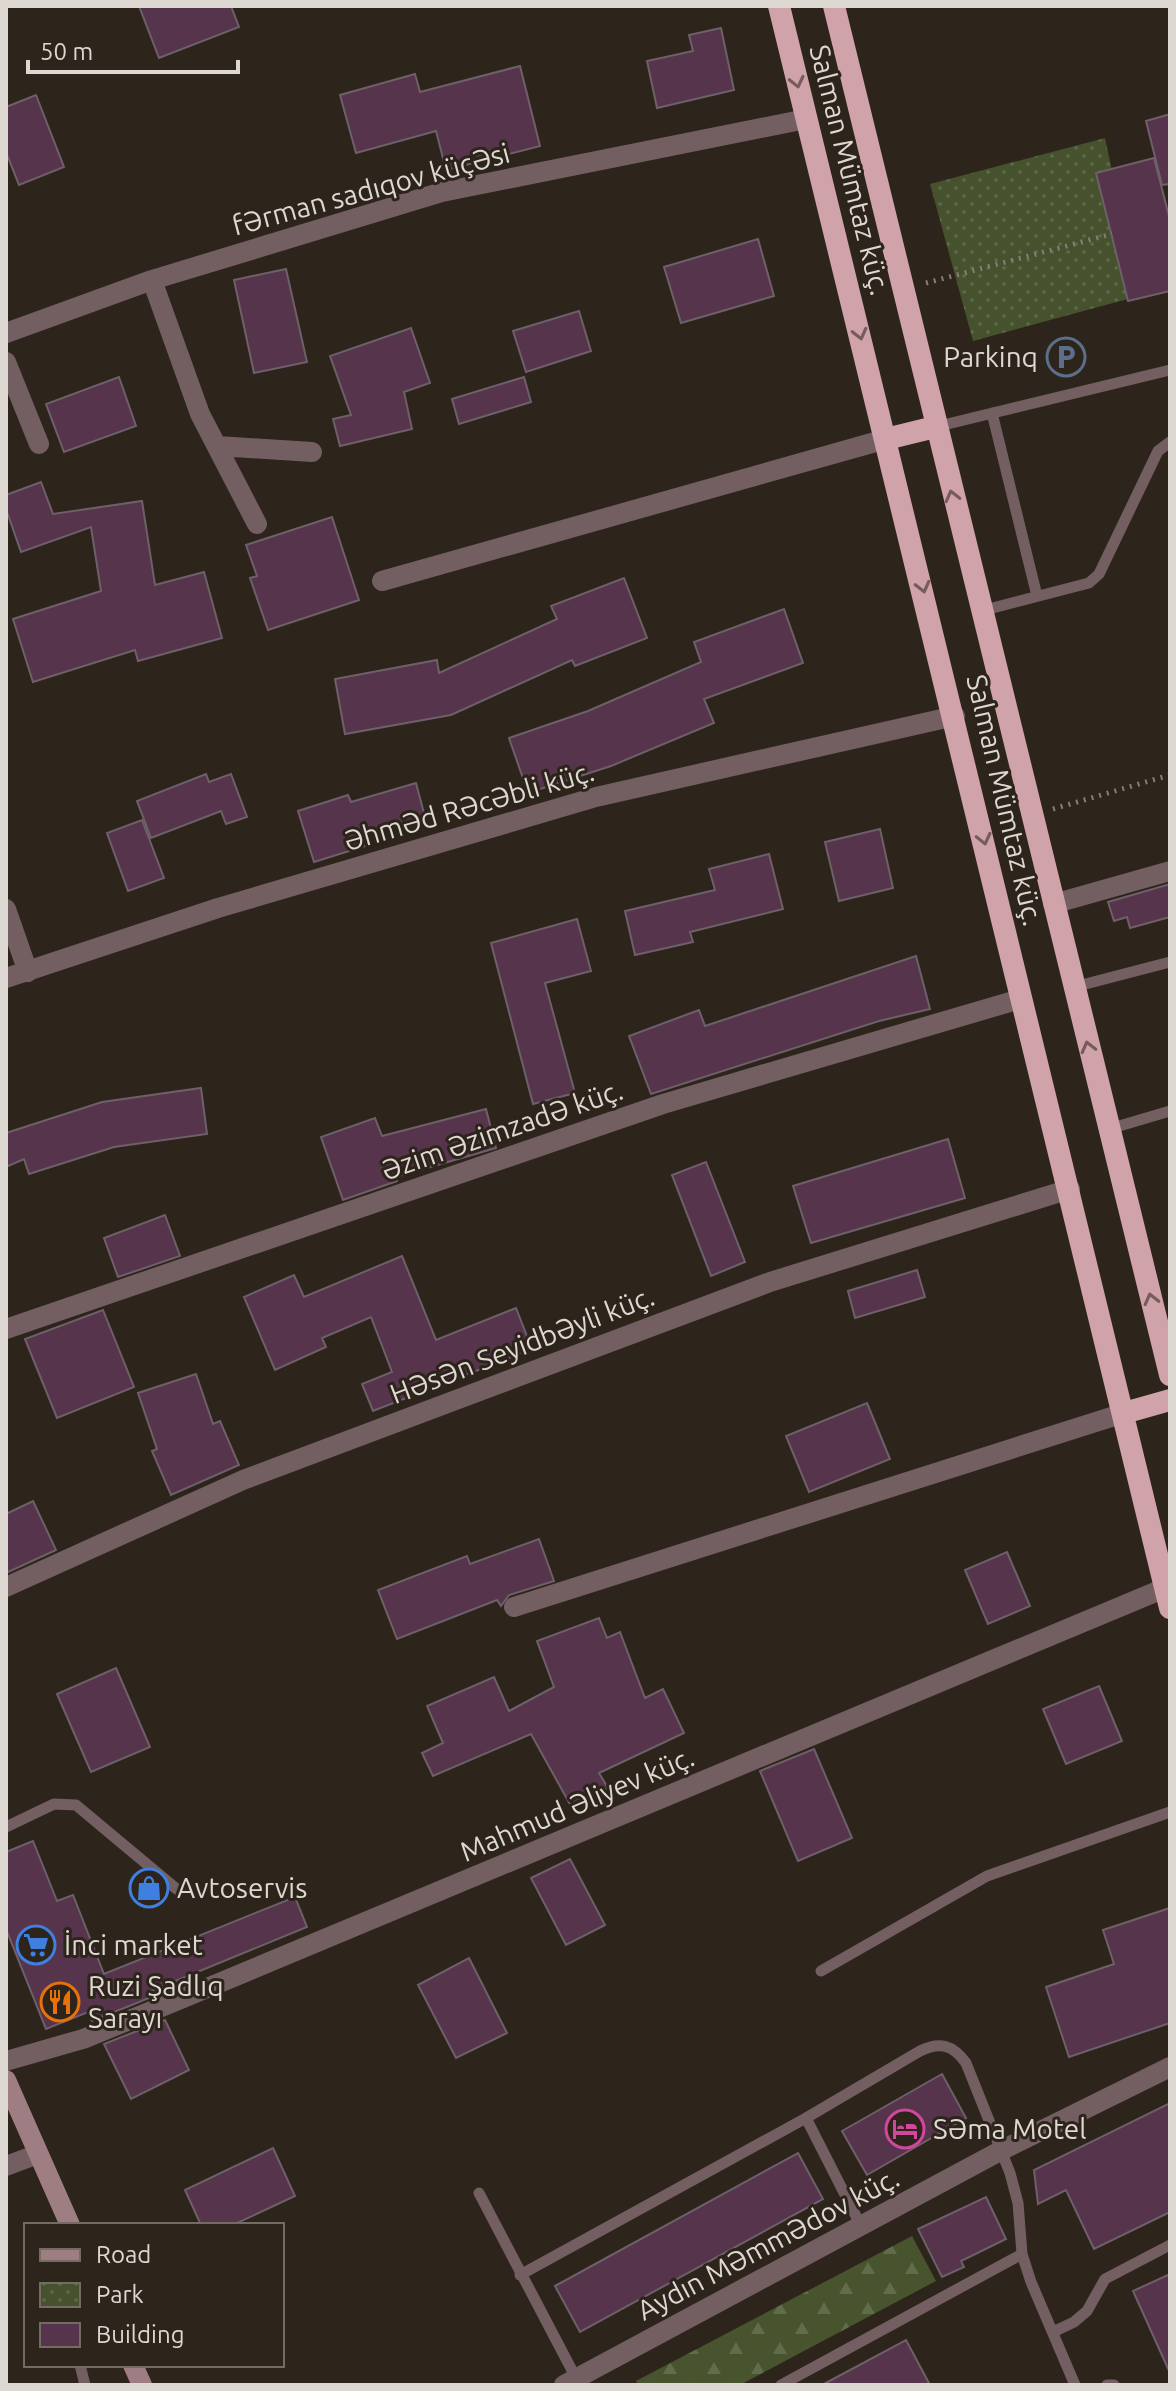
<svg xmlns="http://www.w3.org/2000/svg" width="1176" height="2391" viewBox="0 0 1176 2391" font-family="Ubuntu,sans-serif">
<style>
.forest{fill:url(#forest-firs)}
.park{fill:url(#park-dots)}
.building{fill:#56344c;stroke:#6d6068;stroke-width:2}
.lines{fill:none;stroke-linecap:round;stroke-linejoin:round}
.path{stroke:#857e76;stroke-width:5;stroke-dasharray:2 6;stroke-linecap:butt}
.service{stroke:#735e62;stroke-width:11}
.minor{stroke:#735e62;stroke-width:20}
.tertiary{stroke:#735e62;stroke-width:20}
.secondary{stroke:#9f7e83;stroke-width:20}
.trunk{stroke:#d0a2a9;stroke-width:22}
.oneway{stroke:#765d5b}
.labels{text-anchor:middle;stroke-width:6;stroke-linejoin:round;paint-order:stroke}
.street-label{font-size:28px;fill:#ded8d2;stroke:#2d241b}
.poi-label{font-size:28px;fill:#ded8d2;stroke:#2d241b;text-anchor:start}
</style>
<defs>
<pattern id="forest-firs" width="22" height="20" patternUnits="userSpaceOnUse" patternTransform="scale(2)"><rect width="22" height="20" fill="#47542e"/><path d="M5 1l3.5 6h-7zM16 11l3.5 6h-7z" fill="#616c4b"/></pattern>
<pattern id="park-dots" width="8" height="8" patternUnits="userSpaceOnUse" patternTransform="scale(2)"><rect width="8" height="8" fill="#45522d"/><path d="M2 2h.1M6 6h.1" fill="none" stroke="#5f6a4b" stroke-width="1.8" stroke-linecap="round"/></pattern>
</defs>
<rect width="100%" height="100%" fill="#2d241b"/>
<path class="forest" d="M912,2236L936,2281L740,2385H638L636,2381Z"/>
<path class="park" d="M1105,138L1139,296L973,341L930,184Z"/>
<path class="building" d="M139,6H231L239,27L159,58Z
M721,28L734,90L657,108L647,61L693,51L689,35Z
M520,66L540,146L446,170L436,131L356,153L340,95L415,74L420,92Z
M36,95L64,167L19,185L6,152V107Z
M1170,114V184L1162,185L1146,121Z
M1154,158L1170,220V291L1128,301L1096,173Z
M758,239L774,296L681,323L664,267Z
M286,269L307,362L254,373L234,280Z
M579,311L591,351L526,372L513,331Z
M411,328L430,383L404,392L412,429L340,446L333,419L351,415L330,356Z
M119,377L136,426L64,452L46,404Z
M524,377L531,402L459,424L452,399Z
M41,482L53,514L142,501L155,585L204,572L222,638L138,661L135,650L33,682L13,619L101,591L91,527L21,552L6,509V495Z
M332,517L359,600L268,630L250,578L257,576L246,545Z
M624,578L647,638L575,666L572,660L451,715L345,734L335,679L437,660L439,673L557,619L551,606Z
M784,609L803,663L704,699L714,723L611,766L528,793L509,738L588,711L701,662L694,642Z
M206,774L209,782L231,774L247,817L226,824L221,811L151,838L137,801Z
M416,783L425,817L361,835L365,846L314,862L298,811L348,795L351,802Z
M142,820L164,878L128,891L107,833Z
M880,829L893,888L839,901L825,842Z
M769,854L783,909L690,932L693,942L635,955L625,911L715,890L709,869Z
M1170,884V917L1130,928L1127,917L1114,921L1108,902Z
M577,919L591,971L545,983L575,1093L533,1104L491,943Z
M916,956L930,1009L879,1021L651,1094L629,1036L699,1010L705,1026Z
M201,1088L207,1134L114,1147L29,1174L24,1159L6,1167V1133L102,1102Z
M486,1109L496,1148L396,1177L397,1181L343,1200L321,1137L375,1118L382,1136Z
M948,1139L965,1198L811,1243L793,1186Z
M706,1162L745,1262L711,1276L672,1175Z
M165,1215L180,1256L118,1277L104,1238Z
M402,1256L436,1340L516,1308L532,1349L373,1411L362,1384L392,1372L371,1317L322,1338L326,1347L275,1370L244,1297L294,1275L304,1297Z
M917,1270L925,1297L855,1318L848,1291Z
M103,1310L134,1387L57,1418L25,1339Z
M196,1374L213,1424L220,1421L239,1465L171,1495L152,1451L157,1449L138,1393Z
M867,1403L890,1459L809,1492L786,1436Z
M33,1501L56,1550L6,1573V1514Z
M539,1539L554,1581L509,1595L501,1606L497,1600L397,1639L378,1590L467,1556L470,1564Z
M1007,1552L1030,1606L988,1624L965,1570Z
M599,1618L607,1638L620,1632L645,1698L663,1689L684,1733L599,1773L608,1788L572,1808L531,1734L433,1776L422,1753L443,1743L427,1706L494,1677L509,1711L554,1687L537,1641Z
M116,1668L150,1747L91,1772L57,1694Z
M1099,1686L1122,1741L1066,1764L1043,1709Z
M814,1749L852,1838L798,1861L760,1771Z
M33,1841L57,1901L73,1895L104,1974L295,1897L307,1927L151,1991L154,1996L92,2021L88,2012L46,2029L6,1929V1852Z
M570,1859L605,1925L566,1945L531,1878Z
M1170,1908V2023L1069,2057L1046,1987L1114,1964L1103,1930Z
M469,1958L507,2033L456,2058L418,1985Z
M165,2020L189,2070L131,2099L104,2044Z
M942,2074L966,2118L867,2175L842,2131Z
M1170,2103V2212L1094,2249L1066,2190L1038,2204L1034,2170Z
M273,2148L295,2196L233,2225H201L185,2190Z
M798,2153L823,2199L580,2332L555,2286Z
M986,2197L1006,2239L961,2261L964,2267L942,2277L918,2229Z
M1170,2274V2373L1133,2291Z
M906,2340L930,2385H822Z"/>
<g class="lines">
<path class="path" d="M926,283L1112,234
M1053,809L1170,775"/>
<path class="service" d="M992,413L1037,596
M935,427L1170,370
M981,611L1089,583L1099,574L1158,451L1170,442
M1074,987L1170,962
M1109,1129L1170,1111
M6,1827L54,1804L76,1805L179,1891
M821,1971L987,1876L1170,1812
M806,2118L861,2226
M479,2193L576,2378
M520,2275L806,2118L920,2051C940,2041 953,2045 966,2063L1010,2173L1018,2203L1022,2254L1031,2282L1075,2385
M1053,2332L1074,2322L1087,2311L1105,2279L1170,2245
M80,2365L85,2385
M781,2385L1022,2254
M1107,2385H1114"/>
<path class="minor" d="M152,280L200,414L257,524
M6,333L152,280L442,192L806,119
M6,362L39,444
M217,446L312,452
M382,581L886,439
M1053,904L1170,871
M6,909L28,972
M6,978L218,908L596,797L955,716
M6,1329L663,1104L1020,999
M6,1587L243,1480L770,1282L1070,1189
M514,1607L1124,1413
M6,2061L83,2039L176,2001L1165,1588
M6,2166L38,2154"/>
<path class="tertiary" d="M564,2385L1002,2150L1170,2067"/>
<path class="secondary" d="M6,2080L70,2225
M133,2365L142,2385"/>
<path class="trunk" d="M779,6L1170,1608
M834,6L1170,1375
M886,439L935,427
M1124,1413L1170,1400"/>
</g>
<defs><path id="oneway-chevron" d="M-2-3.5L2.5 0L-2 3.5" fill="none" stroke-width="1.6" stroke-linecap="round" stroke-linejoin="round" transform="scale(2)"/></defs>
<g class="oneway">
<use href="#oneway-chevron" transform="translate(797 82) rotate(77)"/>
<use href="#oneway-chevron" transform="translate(860 334) rotate(76)"/>
<use href="#oneway-chevron" transform="translate(952 496) rotate(-104)"/>
<use href="#oneway-chevron" transform="translate(923 587) rotate(76)"/>
<use href="#oneway-chevron" transform="translate(984 839) rotate(77)"/>
<use href="#oneway-chevron" transform="translate(1088 1047) rotate(-104)"/>
<use href="#oneway-chevron" transform="translate(1151 1299) rotate(-104)"/>
</g>
<defs>
<g id="parking-ring" transform="scale(2)"><circle r="9.5" fill="#2d241b" stroke="#5c6f8a" stroke-width="1.5"/><path d="M-3.5-5.5H1a3.5 3.5 0 0 1 0 7H-1V5.5H-3.5ZM-1-3.4V-.6H.8a1.4 1.4 0 0 0 0-2.8Z" fill="#5c6f8a"/></g>
<g id="shop-ring" transform="scale(2)"><circle r="9.5" fill="#2d241b" stroke="#3f7fe0" stroke-width="1.5"/><path d="M-5-2.5h2.3a2.7 3.5 0 0 1 5.4 0H5L5.5 6h-11ZM-1.5-2.5h3a1.5 2.3 0 0 0-3 0Z" fill="#3f7fe0"/></g>
<g id="supermarket-ring" transform="scale(2)"><circle r="9.5" fill="#2d241b" stroke="#3f7fe0" stroke-width="1.5"/><path d="M-6-5.5h2.5l.6 2H6L4.5 2H-2.5L-4.4-4H-6ZM-1.5 3.2a1.3 1.3 0 1 0 .1 0ZM3 3.2a1.3 1.3 0 1 0 .1 0Z" fill="#3f7fe0"/></g>
<g id="restaurant-ring" transform="scale(2)"><circle r="9.5" fill="#2d241b" stroke="#e8710a" stroke-width="1.5"/><path d="M-5-6h1v4h1v-4h1v4h1v-4h1v5L-1.5 .5V6h-2V.5L-5-1ZM5-6V6H3V1.5H1.5Q1.5-4 5-6Z" fill="#e8710a"/></g>
<g id="hotel-ring" transform="scale(2)"><circle r="9.5" fill="#2d241b" stroke="#d1479c" stroke-width="1.5"/><path d="M-6-4.5h1.5V1H6V5H4.5V3h-9V5H-6ZM-4 0a1.8 1.8 0 1 1 3.6 0ZM.5 0V-2.5h3Q6-2.5 6 0Z" fill="#d1479c"/></g>
</defs>
<g fill-rule="evenodd">
<use href="#parking-ring" x="1066" y="357"/>
<use href="#shop-ring" x="149" y="1888"/>
<use href="#supermarket-ring" x="36" y="1945"/>
<use href="#restaurant-ring" x="60" y="2002"/>
<use href="#hotel-ring" x="905" y="2129"/>
</g>
<g class="labels">
<g class="street-label">
<text transform="translate(850 170) rotate(76)" y="10">Salman Mümtaz küç.</text>
<text transform="translate(371 189) rotate(-15)" y="10">fərman sadıqov küçəsi</text>
<text transform="translate(1005 800) rotate(77)" y="10">Salman Mümtaz küç.</text>
<text transform="translate(469 806) rotate(-16)" y="10">Əhməd Rəcəbli küç.</text>
<text transform="translate(502 1130) rotate(-19)" y="10">Əzim Əzimzadə küç.</text>
<text transform="translate(522 1345) rotate(-21)" y="10">Həsən Seyidbəyli küç.</text>
<text transform="translate(577 1804) rotate(-23)" y="10">Mahmud Əliyev küç.</text>
<text transform="translate(768 2244) rotate(-28)" y="10">Aydın Məmmədov küç.</text>
</g>
<g class="poi-label">
<text x="1038" y="367" text-anchor="end">Parkinq</text>
<text x="177" y="1898">Avtoservis</text>
<text x="64" y="1955">İnci market</text>
<text x="88" y="1996">Ruzi Şadlıq<tspan x="88" dy="32">Sarayı</tspan></text>
<text x="933" y="2139">Səma Motel</text>
</g>
</g>
<rect width="1176" height="2391" fill="none" stroke="#ded8d2" stroke-width="16"/>
<rect x="24" y="2223" width="260" height="144" fill="#2d241b" stroke="#746c64" stroke-width="2"/>
<rect x="40" y="2249" width="40" height="12" fill="#9f7e83" stroke="#746c64" stroke-width="2"/>
<text x="96" y="2263" font-size="24" fill="#ded8d2">Road</text>
<rect x="40" y="2283" width="40" height="24" fill="url(#park-dots)" stroke="#746c64" stroke-width="2"/>
<text x="96" y="2303" font-size="24" fill="#ded8d2">Park</text>
<rect x="40" y="2323" width="40" height="24" fill="#56344c" stroke="#746c64" stroke-width="2"/>
<text x="96" y="2343" font-size="24" fill="#ded8d2">Building</text>
<path d="M28 60v12h210v-12" fill="none" stroke="#ded8d2" stroke-width="4"/>
<text x="40" y="60" font-size="24" fill="#ded8d2" stroke="#2d241b" stroke-width="6" paint-order="stroke">50 m</text>
</svg>
